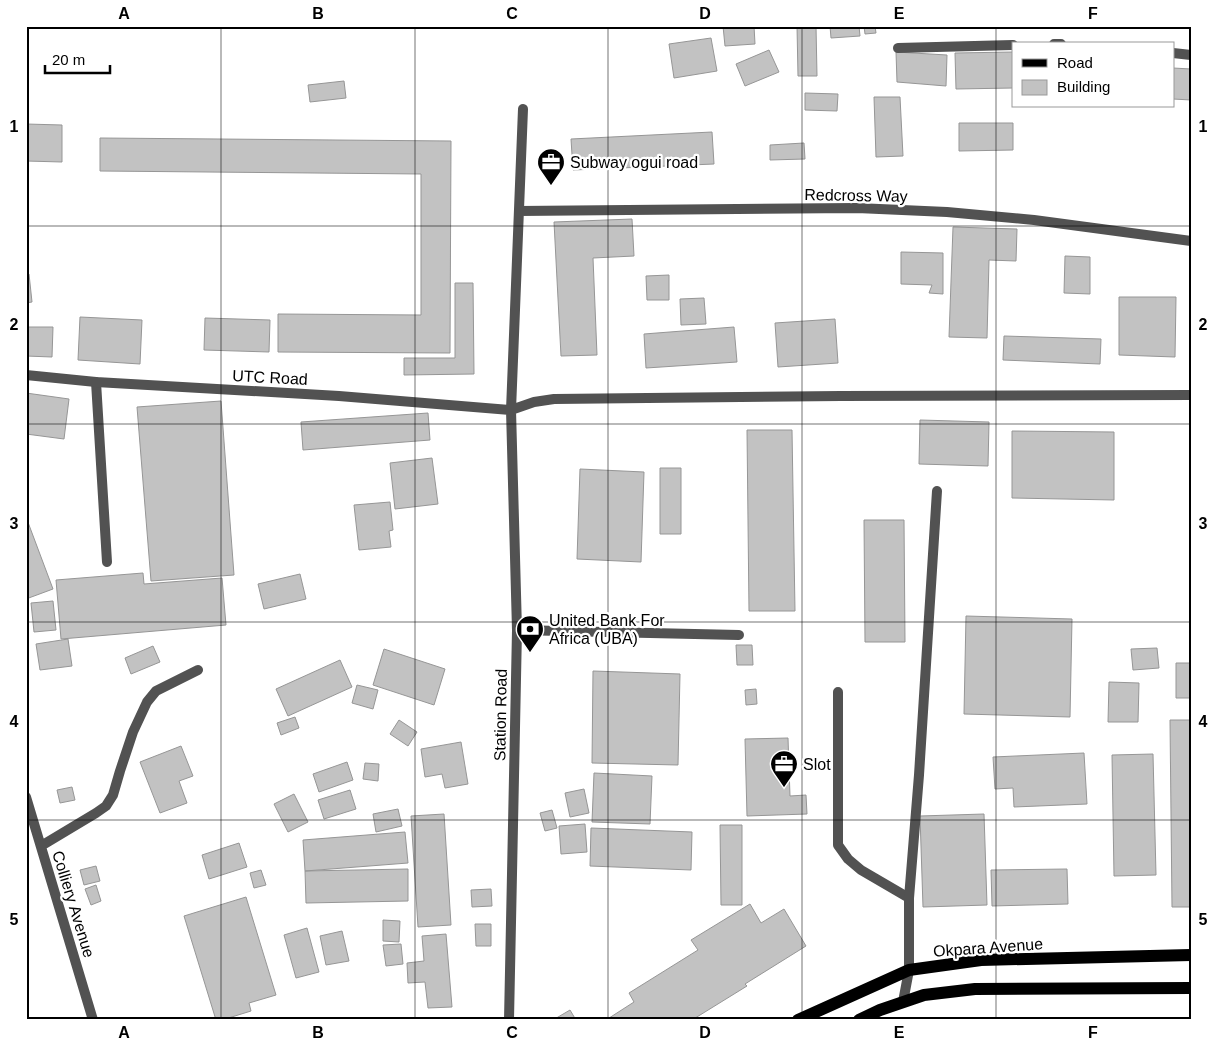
<svg xmlns="http://www.w3.org/2000/svg" width="1217" height="1046" viewBox="0 0 1217 1046" font-family="Helvetica,sans-serif">
<style>
.building{fill:#c2c2c2;stroke:#969696}
.lines{fill:none;stroke-linecap:round;stroke-linejoin:round}
.service{stroke:#525252;stroke-width:10}
.minor{stroke:#525252;stroke-width:10}
.primary{stroke:#000;stroke-width:12}
.grid{fill:none;stroke:#000;stroke-width:1;stroke-opacity:0.55}
.labels{text-anchor:middle;stroke-width:4.5;stroke-linejoin:round;paint-order:stroke}
.poi-label{font-size:16px;fill:#000;stroke:#fff;text-anchor:start}
.street-label{font-size:16px;fill:#000;stroke:#fff}
.neatline{fill:none;stroke:#000;stroke-width:2}
.grid-label{font-size:16px;text-anchor:middle;font-weight:bold;fill:#000}
</style>
<rect width="100%" height="100%" fill="#fff"/>
<path class="building" d="M723,26H754L755,44L725,46Z
M797,26H816L817,76H798Z
M830,26H859L860,36L831,38Z
M864,26H875L876,33L865,34Z
M711,38L717,71L674,78L669,44Z
M769,50L779,72L745,86L736,64Z
M896,52L947,55L946,86L897,82Z
M1013,52V88L956,89L955,53Z
M1173,68L1191,69V100L1173,99Z
M344,81L346,98L310,102L308,85Z
M805,93L838,94L837,111L805,110Z
M874,97H900L903,156L876,157Z
M959,123H1013V150L959,151Z
M26,124L62,125V162L26,161Z
M712,132L714,164L573,170L571,139Z
M100,138L451,141L450,353L278,352V314L421,315V174L100,171Z
M804,143L805,159L770,160V145Z
M632,219L634,256L593,258L597,355L561,356L554,222Z
M953,227L1017,229L1016,261L989,260L987,338L949,337Z
M901,252L943,253V294L929,293L932,285L901,284Z
M1065,256L1090,257V294L1064,293Z
M26,274H29L32,302L26,303Z
M669,275V300H647L646,276Z
M455,283H473L474,374L404,375V358H455Z
M1119,297H1176L1175,357L1119,355Z
M704,298L706,324L681,325L680,299Z
M80,317L142,320L140,364L78,360Z
M205,318L270,320L269,352L204,350Z
M835,319L838,363L778,367L775,323Z
M26,327H53L52,357L26,356Z
M734,327L737,362L646,368L644,334Z
M1004,336L1101,339L1100,364L1003,360Z
M26,393L69,399L64,439L26,434Z
M221,401L234,575L151,581L137,407Z
M428,413L430,440L303,450L301,422Z
M920,420L989,422L988,466L919,464Z
M747,430H792L795,611H749Z
M1012,431L1114,432V500L1012,498Z
M432,458L438,504L395,509L390,463Z
M660,468H681V534H660Z
M580,469L644,472L641,562L577,559Z
M390,502L393,530L389,531L391,547L359,550L354,505Z
M26,517L53,589L26,599Z
M864,520H904L905,642H865Z
M143,573L144,584L222,578L226,625L61,639L56,580Z
M300,574L306,599L264,609L258,584Z
M53,601L56,630L34,632L31,603Z
M966,616L1072,619L1070,717L964,714Z
M68,639L72,666L40,670L36,644Z
M736,645H752L753,665H737Z
M153,646L160,662L131,674L125,658Z
M1157,648L1159,668L1133,670L1131,649Z
M384,649L445,669L434,705L373,685Z
M340,660L352,687L288,716L276,689Z
M1176,663H1191V698H1176Z
M593,671L680,674L678,765L592,763Z
M1109,682L1139,683L1138,722H1108Z
M357,685L378,690L373,709L352,703Z
M756,689L757,704L746,705L745,690Z
M295,717L299,728L281,735L277,723Z
M399,720L417,732L408,746L390,734Z
M1170,720H1191V907H1172Z
M788,738L790,796L806,795L807,814L747,816L745,739Z
M461,742L468,784L445,788L442,774L425,777L421,749Z
M181,746L193,776L179,781L187,803L160,813L140,762Z
M1084,753L1087,804L1014,807L1013,788L995,789L993,757Z
M1153,754L1156,875L1114,876L1112,755Z
M347,762L353,780L319,792L313,774Z
M365,763L379,764L378,781L363,779Z
M594,773L652,776L650,824L592,822Z
M72,787L75,800L60,803L57,790Z
M584,789L589,813L570,817L565,793Z
M350,790L356,809L324,819L318,800Z
M294,794L308,822L288,832L274,804Z
M398,809L402,826L376,832L373,814Z
M552,810L557,828L545,831L540,813Z
M444,814L451,925L418,927L411,816Z
M984,814L987,905L923,907L920,816Z
M585,824L587,852L561,854L559,826Z
M720,825H742V905H721Z
M591,828L692,832L691,870L590,866Z
M405,832L408,863L305,871L303,840Z
M239,843L247,867L209,879L202,855Z
M96,866L100,881L84,885L80,870Z
M408,869V901L306,903L305,871Z
M1067,869L1068,904L992,906L991,870Z
M261,870L266,885L254,888L250,873Z
M96,885L101,901L91,905L85,889Z
M491,889L492,906L472,907L471,890Z
M246,897L276,995L249,1003L251,1011L222,1020H216L184,916Z
M750,904L761,923L784,909L806,946L745,984L747,986L692,1020H606L634,1002L629,993L698,950L691,940Z
M383,920L400,921L399,942L383,941Z
M475,924H491V946H476Z
M307,928L319,972L296,978L284,935Z
M342,931L349,961L326,965L320,936Z
M446,934L452,1007L428,1008L425,982L408,983L407,963L424,961L422,936Z
M401,944L403,964L386,966L383,945Z
M570,1010L576,1020H553Z"/>
<g class="lines">
<path class="service" d="M96,382L107,562
M838,692V845L848,859L861,870L909,898"/>
<path class="minor" d="M1054,44H1061
M898,48L1013,45
M1173,53L1191,55
M519,211L857,208L947,212L1034,220L1191,241
M26,375L96,382L339,396L511,410L534,402L554,399L841,396L1191,395
M517,630L739,635
M26,797L93,1020
M41,846L96,813L106,806L113,795L120,771L133,732L147,702L156,691L198,670
M903,1002L909,970V898L919,775L937,491
M509,1020L517,630L511,410L523,109"/>
<path class="primary" d="M798,1020L909,970L981,960L1191,955
M859,1020L880,1010L924,995L975,989L1191,988"/>
</g>
<path class="grid" d="M221,26V1020M415,26V1020M608,26V1020M802,26V1020M996,26V1020M26,226H1191M26,424H1191M26,622H1191M26,820H1191"/>
<defs>
<g id="office-pin" transform="scale(1.4375)"><path d="M0 17L-7.5 6A9.5 9.5 0 1 1 7.5 6Z" fill="#000" stroke="#fff"/><path d="M-6-3h4V-5.5h4V-3h4V5H-6ZM-1-4.5V-3h2v-1.5ZM-6 0V1H6V0Z" fill="#fff"/></g>
<g id="bank-pin" transform="scale(1.4375)"><path d="M0 17L-7.5 6A9.5 9.5 0 1 1 7.5 6Z" fill="#000" stroke="#fff"/><path d="M-6-4H6V4H-6ZM0-2.3a2.3 2.3 0 1 0 0 4.6a2.3 2.3 0 1 0 0-4.6Z" fill="#fff"/></g>
</defs>
<g fill-rule="evenodd">
<use href="#office-pin" x="551" y="162"/>
<use href="#bank-pin" x="530" y="629"/>
<use href="#office-pin" x="784" y="764"/>
</g>
<g class="labels">
<g class="poi-label">
<text x="570" y="168">Subway ogui road</text>
<text x="549" y="626">United Bank For<tspan x="549" dy="18">Africa (UBA)</tspan></text>
<text x="803" y="770">Slot</text>
</g>
<g class="street-label">
<text transform="translate(856 195) rotate(1)" y="6">Redcross Way</text>
<text transform="translate(270 377) rotate(3)" y="6">UTC Road</text>
<text transform="translate(500 715) rotate(-89)" y="6">Station Road</text>
<text transform="translate(74 904) rotate(73)" y="6">Colliery Avenue</text>
<text transform="translate(988 947) rotate(-4)" y="6">Okpara Avenue</text>
</g>
</g>
<rect width="1217" height="1046" fill="none" stroke="#ffffff" stroke-width="55"/>
<rect x="1012" y="42" width="162" height="65" fill="#ffffff" stroke="#999999"/>
<rect x="1022" y="59" width="25" height="8" fill="#000000" stroke="#999999"/>
<text x="1057" y="68" font-size="15" fill="#000000">Road</text>
<rect x="1022" y="80" width="25" height="15" fill="#c2c2c2" stroke="#999999"/>
<text x="1057" y="92" font-size="15" fill="#000000">Building</text>
<path d="M45 65v8h65v-8" fill="none" stroke="#000000" stroke-width="2.5"/>
<text x="52" y="65" font-size="15" fill="#000000" stroke="#ffffff" stroke-width="4" paint-order="stroke">20 m</text>
<rect x="28" y="28" width="1162" height="990" class="neatline"/>
<g class="grid-label">
<text x="124" y="19">A</text>
<text x="318" y="19">B</text>
<text x="512" y="19">C</text>
<text x="705" y="19">D</text>
<text x="899" y="19">E</text>
<text x="1093" y="19">F</text>
<text x="14" y="132">1</text>
<text x="1203" y="132">1</text>
<text x="14" y="330">2</text>
<text x="1203" y="330">2</text>
<text x="14" y="529">3</text>
<text x="1203" y="529">3</text>
<text x="14" y="727">4</text>
<text x="1203" y="727">4</text>
<text x="14" y="925">5</text>
<text x="1203" y="925">5</text>
<text x="124" y="1038">A</text>
<text x="318" y="1038">B</text>
<text x="512" y="1038">C</text>
<text x="705" y="1038">D</text>
<text x="899" y="1038">E</text>
<text x="1093" y="1038">F</text>
</g>
</svg>
